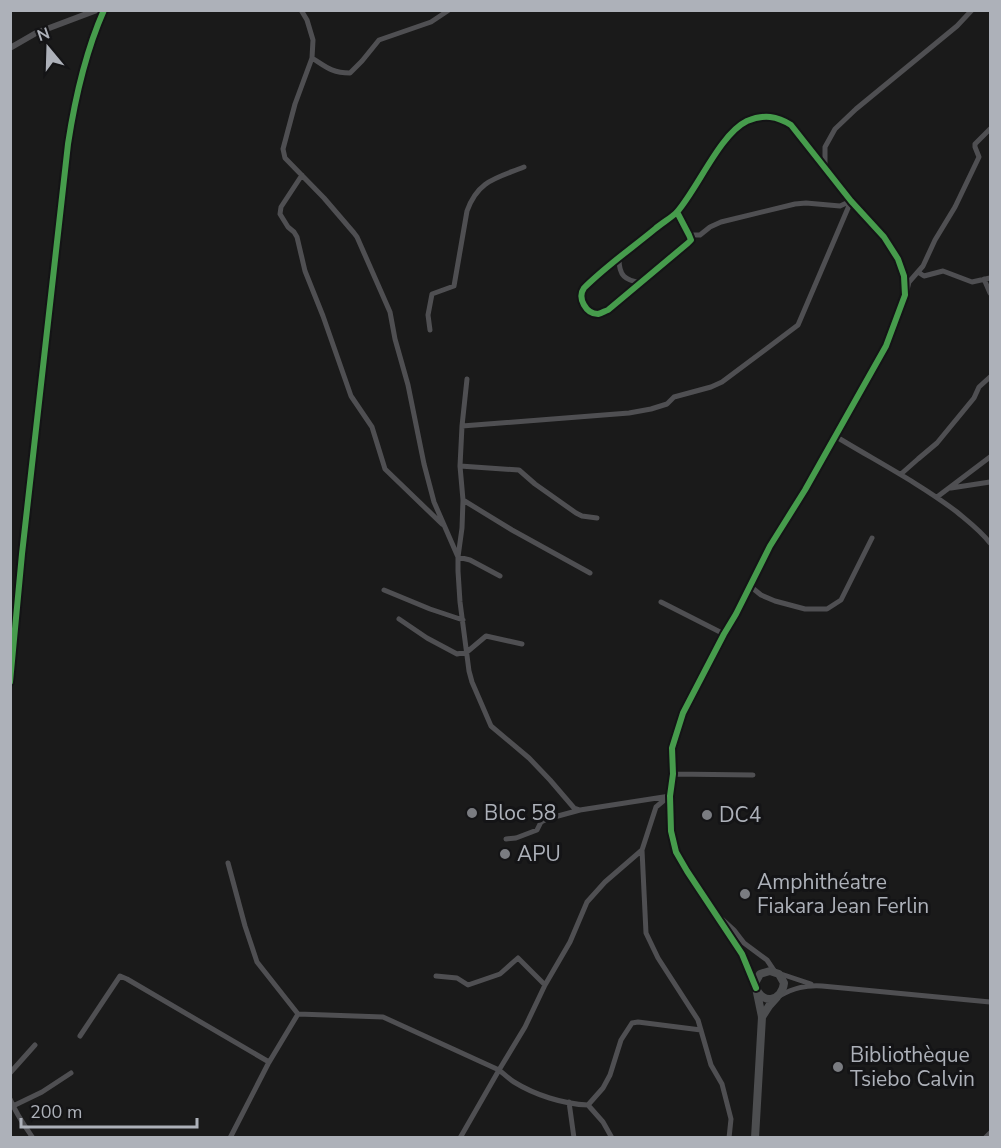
<svg xmlns="http://www.w3.org/2000/svg" width="1001" height="1148" viewBox="0 0 1001 1148" font-family="'Nunito Sans',sans-serif">
<style>
.lines{fill:none;stroke-linecap:round;stroke-linejoin:round}
.minor{stroke:#4f4f52;stroke-width:5}
.tertiary{stroke:#4f4f52;stroke-width:6}
.secondary{stroke:#4d4e50;stroke-width:8}
.cycleway-casing{stroke:#141416;stroke-width:10}
.cycleway{stroke:#469c4c;stroke-width:6}
.poi-dot{fill:#7a7c81;stroke:#141416;stroke-width:2}
.labels{text-anchor:middle;stroke-width:6;stroke-linejoin:round;paint-order:stroke}
.poi-label{font-size:21px;fill:#adb1b9;stroke:#141416;text-anchor:start}
</style>
<rect width="100%" height="100%" fill="#1a1a1a"/>
<g class="lines">
<path class="minor" d="M301,10L307,20L313,40L312,58L295,104L283,149L285,158L324,198L354,233L357,237L390,312L395,339L408,385L424,464L434,502L458,557
M312,58C326,67 332,73 350,73L362,61L379,40L431,22L449,10
M825,165V147L835,129L856,109L957,26L972,10
M302,175L281,207L280,214L288,227L294,232L297,237L305,271L323,316L351,396L372,427L385,469L442,524
M677,212L689,235L691,240L688,243L608,310C605,311 602,313 598,314C586,314 577,298 584,288C606,266 632,248 655,229C662,223 671,218 677,212C698,188 720,134 747,121C764,114 777,116 791,125L851,201L884,237L898,259L904,276L905,295L886,346L805,490L770,546L736,614L724,634L683,713L672,748L673,774L670,796L671,831L676,852L687,871L742,954L755,987
M689,235H700L710,227L721,222L795,204L806,203L840,206L851,201
M619,259C619,276 625,280 641,283
M918,272L924,276L943,271L972,282L990,278
M984,279L990,293
M907,290L909,282L923,266L935,240L955,207L979,157L975,147V144L990,129
M430,330L428,315L432,294L454,286L467,211C478,180 497,178 524,167
M467,379L462,426L629,413L651,409L667,404L674,397L711,387L722,382L798,325L851,201
M462,426L460,466L463,500L462,528L458,557V571L460,602L469,671L472,682L491,726L529,758L550,780L574,808L580,810L670,796
M835,436C876,461 919,483 957,512C969,522 981,531 990,543
M460,466L519,470L535,484L576,513L582,516L597,518
M901,474L918,459L937,443L974,398L979,387L990,377
M951,488L990,482
M937,497L990,457
M463,500L512,530L590,573
M458,557L470,560L500,576
M750,586L761,595L775,601L805,609H827L841,600L872,538
M384,590L430,609L463,620
M661,602L724,634
M399,619L427,638L457,654L467,652L486,636L522,644
M10,682L22,554L68,144C75,98 85,53 104,10
M673,774L753,775
M506,839L516,838L537,830L541,822L547,819L580,810
M642,850L646,933L658,958L698,1020L711,1065L722,1084L731,1119L729,1138
M228,863L245,926L257,962L298,1014L268,1064L230,1138
M722,919L734,930L744,943L767,960L775,972L811,984
M436,976L457,978L468,985L500,974L518,958L545,985
M779,996C794,988 805,985 822,986L990,1002
M298,1014L383,1017L499,1070C504,1074 509,1079 514,1082C535,1095 563,1104 588,1105
M80,1036L120,976L127,979L269,1062
M10,1073L35,1045
M10,1099C16,1114 24,1125 33,1138
M569,1102L574,1138
M13,1106L42,1092L71,1073
M460,1138L499,1070L525,1027L545,985L570,942L587,902L605,882L642,850L656,807L668,797
M612,1138L603,1122L588,1105L603,1088L610,1075L621,1040L632,1023L638,1022L701,1030
M985,1138L990,1133"/>
<path class="tertiary" d="M10,48L36,33L97,10"/>
<path class="secondary" d="M762,1017L769,1006L777,997
M755,1138L762,1017L755,983L760,974L770,971L779,974L784,983C782,1001 763,1005 756,988"/>
<g class="cycleway-casing">
<path id="cycleway" d="M677,212L689,235L691,240L688,243L608,310C605,311 602,313 598,314C586,314 577,298 584,288C606,266 632,248 655,229C662,223 671,218 677,212C698,188 720,134 747,121C764,114 777,116 791,125L851,201L884,237L898,259L904,276L905,295L886,346L805,490L770,546L736,614L724,634L683,713L672,748L673,774L670,796L671,831L676,852L687,871L742,954L756,988
M10,682L22,554L68,144C75,98 85,53 104,10"/>
</g>
<use href="#cycleway" class="cycleway"/>
</g>
<g class="poi-dot">
<circle cx="472" cy="813" r="6"/>
<circle cx="707" cy="815" r="6"/>
<circle cx="505" cy="854" r="6"/>
<circle cx="745" cy="894" r="6"/>
<circle cx="838" cy="1067" r="6"/>
</g>
<g class="labels">
<g class="poi-label">
<text x="484" y="820">Bloc 58</text>
<text x="719" y="822">DC4</text>
<text x="517" y="861">APU</text>
<text x="757" y="889">Amphithéatre<tspan x="757" dy="24">Fiakara Jean Ferlin</tspan></text>
<text x="850" y="1062">Bibliothèque<tspan x="850" dy="24">Tsiebo Calvin</tspan></text>
</g>
</g>
<rect width="1001" height="1148" fill="none" stroke="#adb1b9" stroke-width="24"/>
<g transform="translate(48 48) rotate(341)" stroke="#141416" stroke-width="4.5" paint-order="stroke">
<path d="M0-4.5L10 22L0 15L-10 22Z" fill="#adb1b9"/>
<text y="-9" font-size="16" font-weight="bold" text-anchor="middle" fill="#adb1b9">N</text>
</g>
<path d="M21 1118v9h176v-9" fill="none" stroke="#adb1b9" stroke-width="3"/>
<text x="30" y="1118" font-size="18" fill="#adb1b9" stroke="#141416" stroke-width="4.5" paint-order="stroke">200 m</text>
</svg>
